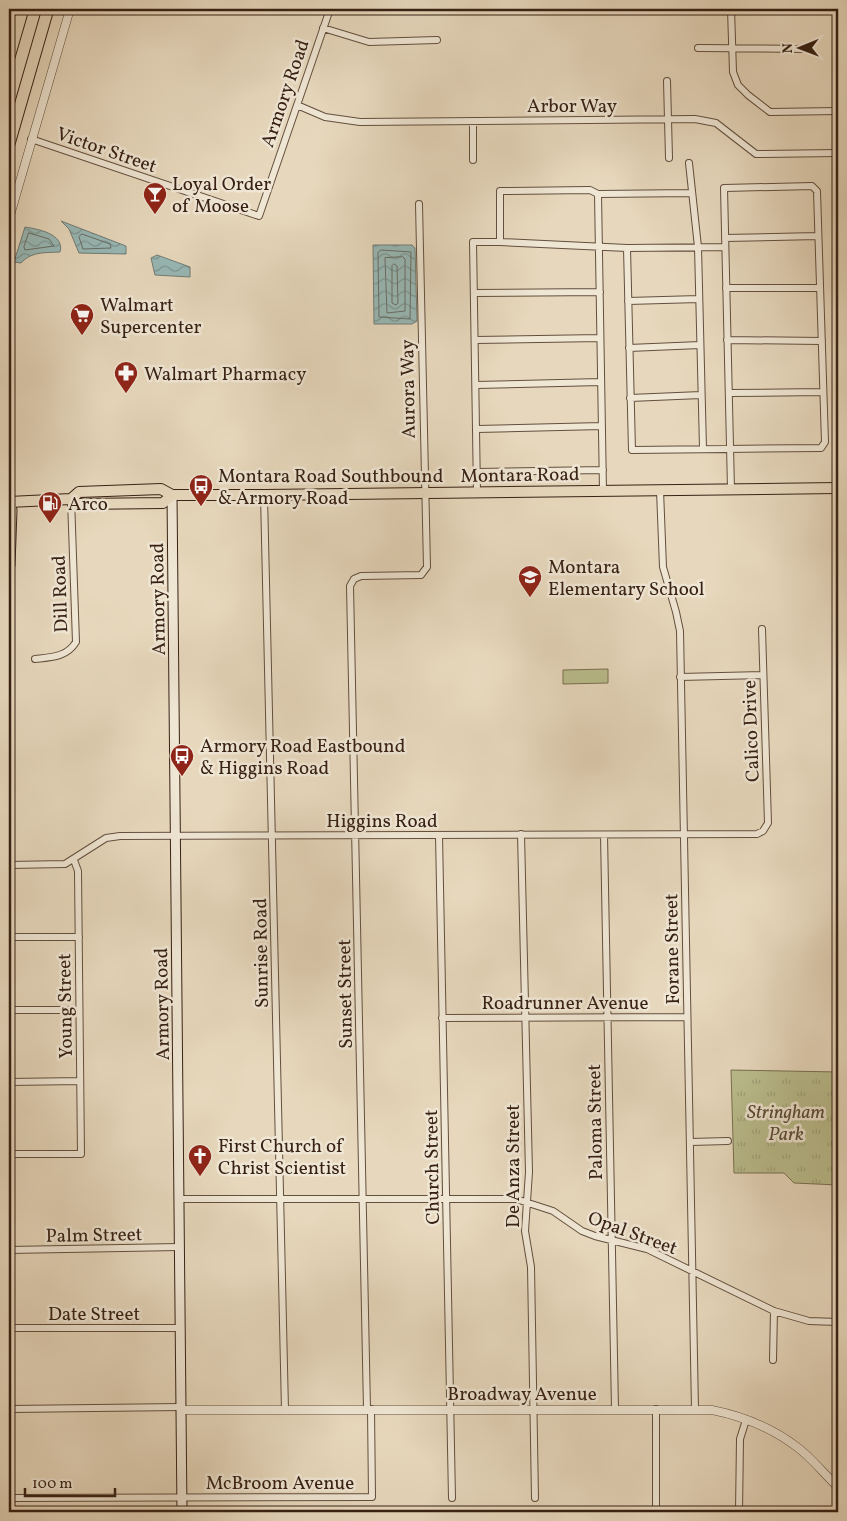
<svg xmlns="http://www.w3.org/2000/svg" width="847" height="1521" viewBox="0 0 847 1521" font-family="Vollkorn,serif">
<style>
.grass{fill:url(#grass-tufts);stroke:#786f50}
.garden{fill:#babd8d;stroke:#786f50}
.water{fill:url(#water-waves);stroke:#717c76}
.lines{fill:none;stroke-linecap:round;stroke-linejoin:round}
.shore{stroke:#686d66;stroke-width:1}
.minor-casing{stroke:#634f3e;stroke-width:8}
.tertiary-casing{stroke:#634f3e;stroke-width:9}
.secondary-casing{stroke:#372114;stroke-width:11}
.primary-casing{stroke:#372114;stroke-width:12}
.motorway-casing{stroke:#372114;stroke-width:13}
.minor{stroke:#efe6d4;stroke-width:6}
.tertiary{stroke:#efe6d4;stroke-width:8}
.secondary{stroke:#efe6d4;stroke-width:9}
.primary{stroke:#e7d8bd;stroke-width:10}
.motorway{stroke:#e7d8bd;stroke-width:11}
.labels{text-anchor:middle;stroke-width:5;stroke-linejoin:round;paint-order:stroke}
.street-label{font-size:19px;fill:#372114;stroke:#efe6d4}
.poi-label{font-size:19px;fill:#372114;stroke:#efe6d4;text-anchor:start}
.park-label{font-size:19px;font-style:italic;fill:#584832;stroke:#efe6d4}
</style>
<defs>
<pattern id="grass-tufts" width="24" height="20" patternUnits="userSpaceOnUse" patternTransform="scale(1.25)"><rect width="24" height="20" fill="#babd8d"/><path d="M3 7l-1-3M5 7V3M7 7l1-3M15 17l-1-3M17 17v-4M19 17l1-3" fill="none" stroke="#a0a279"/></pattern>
<pattern id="water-waves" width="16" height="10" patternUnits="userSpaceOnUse" patternTransform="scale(1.25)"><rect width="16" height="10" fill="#98b9b7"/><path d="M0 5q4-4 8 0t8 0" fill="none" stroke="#7d9694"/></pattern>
</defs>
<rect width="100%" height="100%" fill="#e7d8bd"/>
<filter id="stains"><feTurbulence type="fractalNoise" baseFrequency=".004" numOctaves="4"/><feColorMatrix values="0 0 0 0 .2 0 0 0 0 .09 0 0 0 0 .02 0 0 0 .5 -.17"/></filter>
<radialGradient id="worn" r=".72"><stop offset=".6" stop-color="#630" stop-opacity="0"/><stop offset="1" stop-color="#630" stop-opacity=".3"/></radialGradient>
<path class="grass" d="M731,1070L838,1072V1185L794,1183L784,1173H734Z"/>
<path class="garden" d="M608,669V683L563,684V670Z"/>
<path class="water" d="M61,221L126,246V254L79,253L69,229Z
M25,227C38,229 65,234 60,252C45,253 32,251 21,263L14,262Z
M373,245H412L415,248L417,321L412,324H374Z
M157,255L190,267V277L155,275L151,258Z"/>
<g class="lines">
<path class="shore" d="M29,233L49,239L54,246L25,250L24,247Z
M82,234L110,244L111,248L83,249L79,237Z
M381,250L411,252L410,319L379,317L378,253Z
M403,257L405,259V311L387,313L385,258Z
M394,264L397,266L398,303L396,305L392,303V266Z"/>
<g class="minor-casing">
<path id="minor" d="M731,9L733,72L738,85L748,95L770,112L838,111
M323,28L369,42L437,40
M698,48L809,49
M667,81L669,158
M297,105L325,117L360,122L695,119L716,123L756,154L838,153
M473,121V160
M31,139L259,216L330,9
M689,163L698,247L703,448
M598,194L603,491
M725,238L818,236
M500,242L627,248
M725,247L627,248L632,450C695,449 758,449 821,448L825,442L817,191L812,186L724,188C726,289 729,389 731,489
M726,288H820
M474,293L600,292
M628,301L699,299
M475,340L600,338
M727,340L822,341
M629,348L700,345
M476,385L601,382
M729,393L823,392
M630,398L701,395
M477,429L602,426
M477,472L603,470
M660,490L663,567L676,612L680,631L695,1409
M477,492L473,242H500V191L590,190L598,194L692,193
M264,495L285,1410
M35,659C52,657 67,657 76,642L71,499
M680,677L763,675
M521,834L529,1172L525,1231L531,1267L535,1498
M439,835L452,1498
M604,835L615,1409
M9,865L65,864L106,838L120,836L757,834L763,831L768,823L762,629
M9,937H79
M9,1010H79
M442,1018L687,1017
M9,1082L80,1081
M690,1142L728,1141
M9,1154H81L78,871L74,860
M179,1199H516L553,1211L582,1231L595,1236L647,1249L774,1311L809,1321L838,1322
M9,1250L179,1247
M9,1328H180
M773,1360L774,1311
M9,1409L181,1407
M367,1409L350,586L354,579L361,576L421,575L427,567L419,204
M656,1409V1512
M9,1498L372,1497L371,1409
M739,1512L740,1439L746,1420"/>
</g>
<g class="tertiary-casing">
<path id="tertiary" d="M9,219L70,9
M181,1410H712C742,1416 772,1428 797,1447C812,1458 824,1474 838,1487"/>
</g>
<g class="secondary-casing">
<path id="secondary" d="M172,495L182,1512"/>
</g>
<g class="primary-casing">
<path id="primary" d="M71,499L79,492L161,489L172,495H264L838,488
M9,502L71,499L78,504L163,503L172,495"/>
</g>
<g class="motorway-casing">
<path id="motorway" d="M9,57L23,9
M9,144L48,9
M9,502L11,510L9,565"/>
</g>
<use href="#minor" class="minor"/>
<use href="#tertiary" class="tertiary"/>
<use href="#secondary" class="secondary"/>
<use href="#primary" class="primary"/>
<use href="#motorway" class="motorway"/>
</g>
<defs>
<g id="bar-pin" transform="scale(1.25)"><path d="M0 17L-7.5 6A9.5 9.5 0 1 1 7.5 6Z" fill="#8f2418" stroke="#efe6d4"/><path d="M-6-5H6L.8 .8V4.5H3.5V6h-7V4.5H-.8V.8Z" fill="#fff"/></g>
<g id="supermarket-pin" transform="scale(1.25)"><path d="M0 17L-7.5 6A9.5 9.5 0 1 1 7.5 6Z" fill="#8f2418" stroke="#efe6d4"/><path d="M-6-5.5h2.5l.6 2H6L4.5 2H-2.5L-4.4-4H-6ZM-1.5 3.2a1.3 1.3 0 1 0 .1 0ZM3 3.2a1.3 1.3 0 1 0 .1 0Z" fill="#fff"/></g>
<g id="pharmacy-pin" transform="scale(1.25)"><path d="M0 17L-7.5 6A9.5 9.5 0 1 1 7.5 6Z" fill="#8f2418" stroke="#efe6d4"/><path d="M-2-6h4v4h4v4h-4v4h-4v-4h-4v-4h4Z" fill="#fff"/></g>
<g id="bus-pin" transform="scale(1.25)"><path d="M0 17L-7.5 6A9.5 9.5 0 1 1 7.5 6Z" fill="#8f2418" stroke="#efe6d4"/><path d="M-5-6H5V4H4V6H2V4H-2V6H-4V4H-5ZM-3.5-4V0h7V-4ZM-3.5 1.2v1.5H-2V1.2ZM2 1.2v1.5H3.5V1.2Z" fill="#fff"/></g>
<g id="fuel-pin" transform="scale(1.25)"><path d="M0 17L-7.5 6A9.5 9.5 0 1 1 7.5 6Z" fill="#8f2418" stroke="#efe6d4"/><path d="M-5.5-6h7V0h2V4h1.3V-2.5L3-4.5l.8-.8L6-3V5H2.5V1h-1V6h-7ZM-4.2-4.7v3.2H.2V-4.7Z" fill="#fff"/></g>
<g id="school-pin" transform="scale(1.25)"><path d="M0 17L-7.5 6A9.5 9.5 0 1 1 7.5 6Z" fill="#8f2418" stroke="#efe6d4"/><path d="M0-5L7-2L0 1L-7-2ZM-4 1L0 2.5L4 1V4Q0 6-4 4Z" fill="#fff"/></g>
<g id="church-pin" transform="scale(1.25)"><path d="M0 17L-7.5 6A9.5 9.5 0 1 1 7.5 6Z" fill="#8f2418" stroke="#efe6d4"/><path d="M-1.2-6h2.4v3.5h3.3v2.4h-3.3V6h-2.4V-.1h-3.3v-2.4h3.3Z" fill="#fff"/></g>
</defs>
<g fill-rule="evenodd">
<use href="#bar-pin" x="155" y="194"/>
<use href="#supermarket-pin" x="82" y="315"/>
<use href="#pharmacy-pin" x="126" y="373"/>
<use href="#bus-pin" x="201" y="486"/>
<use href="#fuel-pin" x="50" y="503"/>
<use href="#school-pin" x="530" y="577"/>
<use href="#bus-pin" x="182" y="756"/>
<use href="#church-pin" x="200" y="1156"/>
</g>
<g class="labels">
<g class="street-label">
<text transform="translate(284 93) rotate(-71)" y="7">Armory Road</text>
<text x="572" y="112">Arbor Way</text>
<text transform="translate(107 149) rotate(19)" y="7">Victor Street</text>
<text transform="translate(407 389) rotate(-91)" y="7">Aurora Way</text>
<text transform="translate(520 474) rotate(-1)" y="7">Montara Road</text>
<text transform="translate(59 594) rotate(-92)" y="7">Dill Road</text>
<text transform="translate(157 599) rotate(-91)" y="7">Armory Road</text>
<text transform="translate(750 731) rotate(-92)" y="7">Calico Drive</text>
<text x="382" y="827">Higgins Road</text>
<text transform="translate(671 949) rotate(-91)" y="7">Forane Street</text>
<text transform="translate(260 953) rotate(-91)" y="7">Sunrise Road</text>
<text transform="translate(344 994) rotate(-91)" y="7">Sunset Street</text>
<text x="565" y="1009">Roadrunner Avenue</text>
<text transform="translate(161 1004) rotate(-91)" y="7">Armory Road</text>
<text transform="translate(64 1006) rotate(-91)" y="7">Young Street</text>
<text transform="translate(594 1122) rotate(-91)" y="7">Paloma Street</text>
<text transform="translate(512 1166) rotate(-90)" y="7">De Anza Street</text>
<text transform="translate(431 1167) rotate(-91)" y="7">Church Street</text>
<text transform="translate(633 1232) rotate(20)" y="7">Opal Street</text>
<text transform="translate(94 1234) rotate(-1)" y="7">Palm Street</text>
<text x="94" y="1320">Date Street</text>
<text x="522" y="1400">Broadway Avenue</text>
<text x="280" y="1489">McBroom Avenue</text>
</g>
<g class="poi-label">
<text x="172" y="190">Loyal Order<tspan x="172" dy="22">of Moose</tspan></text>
<text x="100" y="311">Walmart<tspan x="100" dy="22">Supercenter</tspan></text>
<text x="144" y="380">Walmart Pharmacy</text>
<text x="218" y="482">Montara Road Southbound<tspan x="218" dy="22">&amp; Armory Road</tspan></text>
<text x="68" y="510">Arco</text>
<text x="548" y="573">Montara<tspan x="548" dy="22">Elementary School</tspan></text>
<text x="200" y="752">Armory Road Eastbound<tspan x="200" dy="22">&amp; Higgins Road</tspan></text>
<text x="218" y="1152">First Church of<tspan x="218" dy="22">Christ Scientist</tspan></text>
</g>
<g class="park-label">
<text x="786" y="1118">Stringham<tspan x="786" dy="22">Park</tspan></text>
</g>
</g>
<rect width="847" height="1521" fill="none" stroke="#e7d8bd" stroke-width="30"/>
<rect x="10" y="10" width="827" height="1501" fill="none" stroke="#372114" stroke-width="2.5"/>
<rect x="15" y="15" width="817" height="1491" fill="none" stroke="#372114"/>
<g transform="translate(800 48) rotate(269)" stroke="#efe6d4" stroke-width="4" paint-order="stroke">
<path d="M0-4L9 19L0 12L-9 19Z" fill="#372114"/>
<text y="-8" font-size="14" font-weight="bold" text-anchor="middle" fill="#372114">N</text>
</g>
<path d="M25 1488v8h90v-8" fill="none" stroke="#372114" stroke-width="2.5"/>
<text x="32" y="1488" font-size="15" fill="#372114" stroke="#efe6d4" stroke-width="4" paint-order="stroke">100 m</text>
<rect width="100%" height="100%" filter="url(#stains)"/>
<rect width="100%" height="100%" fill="url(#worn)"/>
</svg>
